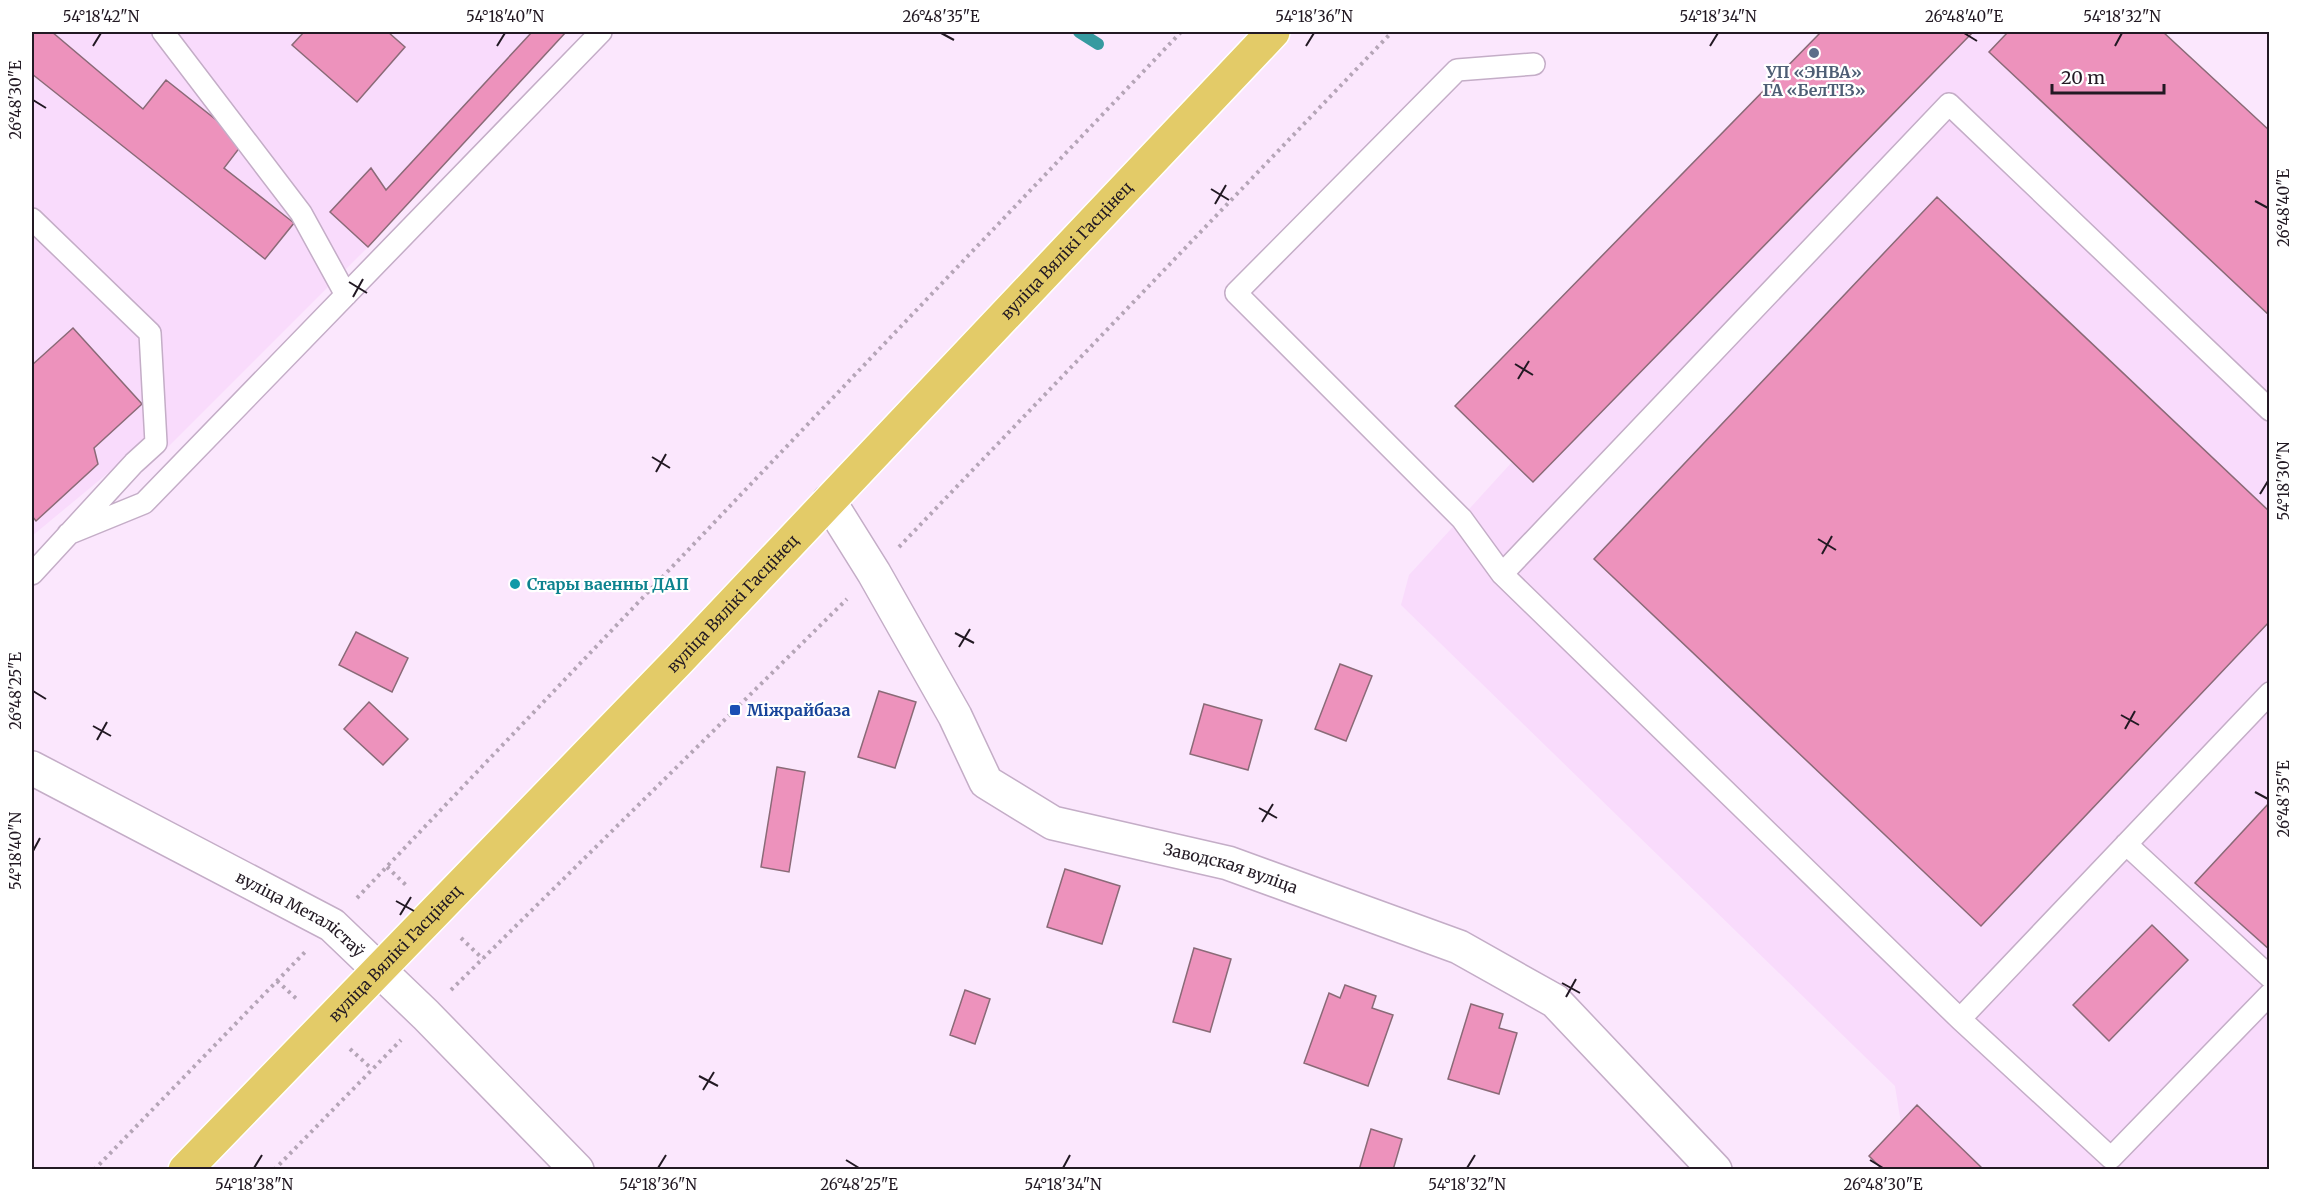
<svg xmlns="http://www.w3.org/2000/svg" width="2301" height="1201" viewBox="0 0 2301 1201" font-family="Merriweather,serif">
<style>
.built{fill:#f9dbfc}
.lines{fill:none;stroke-linecap:round;stroke-linejoin:round}
.stream{stroke:#369aa0;stroke-width:12}
.building{fill:#ed92bc;stroke:#8a6a77;stroke-width:1.5}
.service-casing{stroke:#c4adc7;stroke-width:24}
.minor-casing{stroke:#c4adc7;stroke-width:36}
.primary-casing{stroke:#fff;stroke-width:36}
.path{stroke:#b5a5b7;stroke-width:4;stroke-dasharray:3 4.5;stroke-linecap:butt}
.service{stroke:#fff;stroke-width:21}
.minor{stroke:#fff;stroke-width:33}
.primary{stroke:#e3cb68;stroke-width:33}
.ticks{fill:none;stroke:#221923;stroke-width:2}
.service-dot{fill:#5c6f8a;stroke:#fff;stroke-width:2}
.culture-dot{fill:#0f9aa8;stroke:#fff;stroke-width:2}
.transit-dot{fill:#1a4fb4;stroke:#fff;stroke-width:2}
.labels{text-anchor:middle;stroke-width:4.5;stroke-linejoin:round;paint-order:stroke}
.service-label{font-size:16px;font-weight:bold;fill:#4e5e75;stroke:#fff}
.street-label{font-size:16px;fill:#221923;stroke:#fff}
.culture-label{font-size:16px;font-weight:bold;fill:#0d838f;stroke:#fff;text-anchor:start}
.transit-label{font-size:16px;font-weight:bold;fill:#164399;stroke:#fff;text-anchor:start}
.neatline{fill:none;stroke:#221923;stroke-width:2}
.ticks-label{font-size:15px;text-anchor:middle;fill:#221923}
</style>
<rect width="100%" height="100%" fill="#fbe7fd"/>
<path class="built" d="M32,32H566L368,247L146,469L125,459L32,536Z
M1821,32H2163L2269,131V1169H1883L1869,1156L1901,1123L1895,1086L1401,605L1409,575L1512,462L1455,406Z"/>
<g class="lines">
<path class="stream" d="M1079,32L1098,44"/>
</g>
<path class="building" d="M32,32H52L143,109L166,80L244,142L224,168L294,223L265,259L32,74Z
M304,32H388L405,47L357,102L292,45Z
M532,32H566L368,247L330,212L371,168L386,190Z
M1821,32H1973L1533,482L1455,406Z
M2008,32H2163L2270,131V316L1989,52Z
M1937,197L2270,512V621L1981,926L1594,559Z
M73,328L142,404L94,448L98,464L36,521L32,516V365Z
M356,632L408,658L392,692L339,665Z
M1340,664L1372,676L1346,741L1315,729Z
M879,691L916,702L895,768L858,757Z
M369,702L408,739L383,765L344,729Z
M1204,704L1262,720L1248,770L1190,754Z
M777,767L805,772L789,872L761,867Z
M2270,802V950L2195,883Z
M1065,869L1120,886L1102,944L1047,927Z
M2152,925L2188,960L2109,1041L2073,1005Z
M1194,948L1231,959L1210,1032L1173,1022Z
M1345,985L1376,996L1372,1008L1393,1015L1368,1086L1304,1063L1329,993L1340,998Z
M965,990L990,999L975,1044L950,1035Z
M1471,1004L1503,1014L1499,1028L1517,1033L1499,1094L1448,1079Z
M1917,1105L1984,1170H1883L1869,1156Z
M1371,1129L1402,1139L1393,1170H1359Z"/>
<g class="lines">
<g class="service-casing">
<path id="service" d="M163,32L301,213L346,295
M1534,64L1457,70L1236,293L1462,519L1502,574L1960,1019L2270,693
M32,219L150,333L156,443L134,463L32,574
M68,534L144,503L601,32
M1502,574L1949,104L2270,410
M2126,844L2270,977
M1960,1019L2111,1158L2270,994"/>
</g>
<g class="minor-casing">
<g id="minor">
<path id="s1" d="M829,501L874,573L955,716L986,782L1053,823L1228,863L1459,947L1555,1001L1715,1170"/>
<path id="s2" d="M32,768L332,925L426,1015L577,1170"/>
</g>
</g>
<g class="primary-casing">
<g id="primary">
<path id="s3" d="M185,1170L679,660L1273,32"/>
</g>
</g>
<path class="path" d="M899,547L1392,32
M387,867L408,887
M357,898L1181,32
M461,938L483,959
M277,981L299,1001
M451,990L847,599
M350,1049L372,1069
M94,1170L306,951
M274,1170L401,1040"/>
<use href="#service" class="service"/>
<use href="#minor" class="minor"/>
<use href="#primary" class="primary"/>
</g>
<path class="ticks" d="M941,33L954,40M1964,33L1977,41M93,46L101,33M497,46L505,33M1306,46L1314,33M1710,46L1718,33M2115,46L2122,33M33,100L46,108M1211,189L1229,200M2255,201L2268,208M1215,204L1226,185M349,282L367,293M353,297L363,279M1515,364L1533,375M1518,379L1529,361M652,457L670,468M656,472L666,454M2260,494L2268,481M1818,539L1836,550M1822,554L1832,536M955,633L974,643M959,647L970,629M33,691L46,699M2121,715L2139,725M93,726L111,736M2125,729L2135,711M97,740L107,722M2255,792L2268,799M1259,808L1277,818M1262,822L1273,804M33,851L40,838M396,901L414,911M400,915L411,897M1562,983L1580,993M1566,997L1576,979M699,1076L718,1086M703,1090L714,1072M846,1160L859,1168M1870,1160L1883,1168M254,1168L262,1155M658,1168L666,1155M1063,1168L1070,1155M1467,1168L1475,1155"/>
<circle class="service-dot" cx="1814" cy="53" r="6"/>
<circle class="culture-dot" cx="515" cy="584" r="6"/>
<rect class="transit-dot" x="729" y="704" width="12" height="12" rx="3"/>
<g class="labels">
<g class="service-label">
<text x="1814" y="78">УП «ЭНВА»<tspan x="1814" dy="18">ГА «БелТІЗ»</tspan></text>
</g>
<g class="street-label">
<text dy="6" stroke="none"><textPath href="#s3" startOffset="1274">вуліца Вялікі Гасцінец</textPath></text>
<text dy="6" stroke="none"><textPath href="#s3" startOffset="788">вуліца Вялікі Гасцінец</textPath></text>
<text dy="6" stroke="none"><textPath href="#s1" startOffset="584">Заводская вуліца</textPath></text>
<text dy="6" stroke="none"><textPath href="#s2" startOffset="306">вуліца Металістаў</textPath></text>
<text dy="6" stroke="none"><textPath href="#s3" startOffset="302">вуліца Вялікі Гасцінец</textPath></text>
</g>
<g class="culture-label">
<text x="527" y="590">Стары ваенны ДАП</text>
</g>
<g class="transit-label">
<text x="747" y="716">Міжрайбаза</text>
</g>
</g>
<rect width="2301" height="1201" fill="none" stroke="#ffffff" stroke-width="66"/>
<path d="M2052 84v9h112v-9" fill="none" stroke="#221923" stroke-width="3"/>
<text x="2061" y="84" font-size="18" fill="#221923" stroke="#ffffff" stroke-width="4.5" paint-order="stroke">20 m</text>
<rect x="33" y="33" width="2235" height="1135" class="neatline"/>
<g class="ticks-label">
<text x="101" y="22">54°18'42"N</text>
<text x="505" y="22">54°18'40"N</text>
<text x="941" y="22">26°48'35"E</text>
<text x="1314" y="22">54°18'36"N</text>
<text x="1718" y="22">54°18'34"N</text>
<text x="1964" y="22">26°48'40"E</text>
<text x="2122" y="22">54°18'32"N</text>
<text transform="translate(16 100) rotate(-90)" y="5">26°48'30"E</text>
<text transform="translate(2284 208) rotate(-90)" y="5">26°48'40"E</text>
<text transform="translate(2284 481) rotate(-90)" y="5">54°18'30"N</text>
<text transform="translate(16 691) rotate(-90)" y="5">26°48'25"E</text>
<text transform="translate(2284 799) rotate(-90)" y="5">26°48'35"E</text>
<text transform="translate(16 851) rotate(-90)" y="5">54°18'40"N</text>
<text x="254" y="1190">54°18'38"N</text>
<text x="658" y="1190">54°18'36"N</text>
<text x="859" y="1190">26°48'25"E</text>
<text x="1063" y="1190">54°18'34"N</text>
<text x="1467" y="1190">54°18'32"N</text>
<text x="1883" y="1190">26°48'30"E</text>
</g>
</svg>
